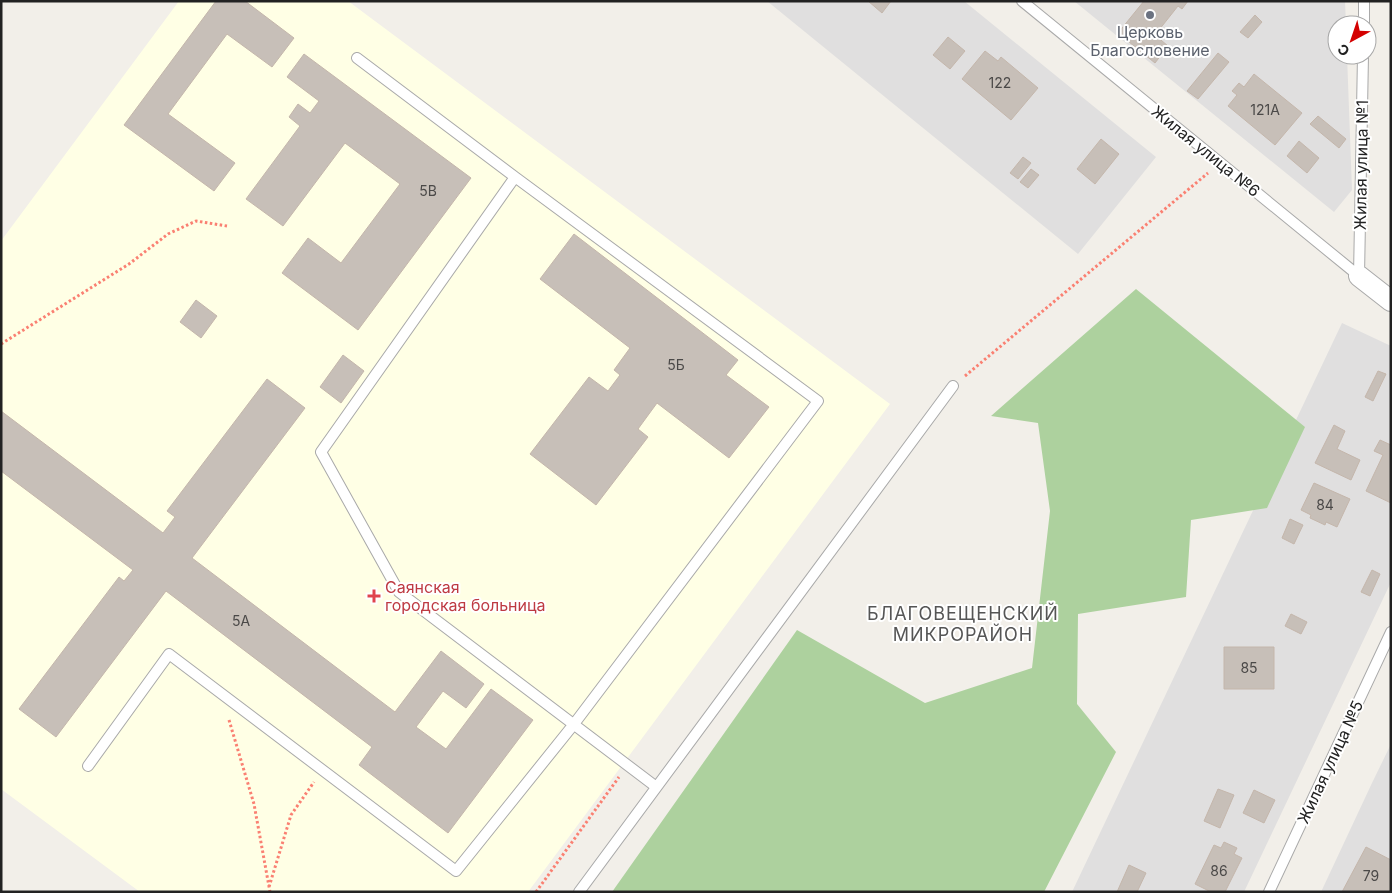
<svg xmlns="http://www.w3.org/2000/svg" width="1392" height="893" viewBox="0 0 1392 893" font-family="Inter,sans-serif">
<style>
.residential{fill:#e0dfdf}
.education{fill:#ffffe5}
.forest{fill:#add19e}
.building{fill:#c7bfb8;stroke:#c4b6ab}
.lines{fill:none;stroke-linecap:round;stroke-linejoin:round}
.service-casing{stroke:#a9a9a9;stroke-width:12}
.minor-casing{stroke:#a9a9a9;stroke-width:22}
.path{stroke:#fa8072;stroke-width:3;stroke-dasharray:2.5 2.5;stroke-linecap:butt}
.service{stroke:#fff;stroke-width:10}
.minor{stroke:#fff;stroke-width:20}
.worship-dot{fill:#6b7280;stroke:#fff;stroke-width:2}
.health-dot{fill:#e0444e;stroke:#fff;stroke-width:2}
.labels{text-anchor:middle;stroke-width:4;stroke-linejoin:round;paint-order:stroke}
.number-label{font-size:14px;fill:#4b4948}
.worship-label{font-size:16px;fill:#5b616d;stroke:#fff}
.street-label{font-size:16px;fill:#222;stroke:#fff}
.health-label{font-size:16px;fill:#be3a42;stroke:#fff;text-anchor:start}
.neighbourhood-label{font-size:18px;letter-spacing:1px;fill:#555;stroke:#fff}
</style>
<rect width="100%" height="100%" fill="#f2efe9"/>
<path class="residential" d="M767,1H964L1156,157L1078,254Z
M1074,1H1345L1346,25H1337V55H1347L1352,190L1334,212Z
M1342,323L1391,346V582L1244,892H1072Z
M1391,744V892H1321L1372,783Z"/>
<path class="education" d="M179,1H348L890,404L528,892H140L1,789V241Z"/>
<path class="forest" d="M1136,289L1305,427L1267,508L1191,520L1186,597L1078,614L1077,704L1116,752L1044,892H612L797,630L925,703L1032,668L1050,511L1038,423L991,416Z"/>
<path class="building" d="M216,1H245L294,38L272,67L227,34L168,114L235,163L214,191L124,125Z
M868,1H891L882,13Z
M1144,1H1188L1182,9L1178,6L1155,35L1168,46L1155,63L1118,33Z
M1255,15L1262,22L1248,38L1240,32Z
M948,37L965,51L950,69L933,55Z
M985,51L998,61L1001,57L1038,88L1011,120L962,79Z
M1218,53L1229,62L1198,99L1187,91Z
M304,54L471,178L358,330L282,273L308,238L341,263L400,184L345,143L283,226L246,199L300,126L289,117L298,104L310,113L319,101L287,77Z
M1254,74L1302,113L1275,145L1228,106L1237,95L1232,91L1239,83L1244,87Z
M1318,116L1346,139L1339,148L1310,124Z
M1101,139L1119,154L1095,184L1077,169Z
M1299,141L1319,158L1307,173L1287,156Z
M1023,157L1031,163L1018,179L1010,173Z
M1031,169L1039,175L1028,188L1020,182Z
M574,234L738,360L726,375L769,407L729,458L657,403L638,429L648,437L596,505L530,454L589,377L608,391L620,375L614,370L630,348L540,279Z
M196,300L217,316L201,338L180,322Z
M343,355L364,371L341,403L320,387Z
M1378,371L1386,374L1373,401L1365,397Z
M267,379L305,408L192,558L395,712L441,651L484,684L466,708L443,691L416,727L446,749L491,689L533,720L448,833L359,765L372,747L166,591L56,737L19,709L119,577L124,581L133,570L1,471V411L163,533L175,517L167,511Z
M1334,425L1345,431L1337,449L1360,460L1351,480L1315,463Z
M1380,440L1391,445V503L1366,491L1383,455L1374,451Z
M1314,483L1350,499L1337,527L1326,522L1325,525L1310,518L1311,515L1301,510Z
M1290,519L1303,525L1294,544L1282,538Z
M1372,570L1380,574L1370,596L1361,592Z
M1291,614L1307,622L1301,634L1285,626Z
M1224,647H1274V689H1224Z
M1218,789L1234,795L1220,828L1204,821Z
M1254,790L1275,800L1264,823L1243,813Z
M1224,842L1237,848L1234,854L1242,858L1225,892H1211L1195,884L1214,845L1221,848Z
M1366,847L1391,860V892H1342Z
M1129,865L1146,873L1137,892H1117Z"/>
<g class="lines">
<g class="service-casing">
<path id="service" d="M1022,1L1359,276
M1364,25V1
M357,58L515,177L321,452L399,592L655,786
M1359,276L1363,55
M88,766L169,654L456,871L574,724L818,401L515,177
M579,892L953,386
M1269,892L1391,632"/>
</g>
<g class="minor-casing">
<path id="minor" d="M1359,276L1391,301"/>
</g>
<path class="path" d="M1,344L129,264L168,234L196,221L227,226
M965,376L1208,173
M229,720L254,804L270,892
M269,887L291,815L314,782
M536,892L619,777"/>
<use href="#service" class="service"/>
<use href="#minor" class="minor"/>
</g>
<circle class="worship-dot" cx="1150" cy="15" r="5"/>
<path class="health-dot" d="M371.5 588.5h5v5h5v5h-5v5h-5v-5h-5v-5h5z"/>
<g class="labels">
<g class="number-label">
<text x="1000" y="88">122</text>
<text x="1265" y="115">121А</text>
<text x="428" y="196">5В</text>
<text x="676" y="370">5Б</text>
<text x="1325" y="510">84</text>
<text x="241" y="626">5А</text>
<text x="1249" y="673">85</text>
<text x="1219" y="876">86</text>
<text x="1371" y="881">79</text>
</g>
<g class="worship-label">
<text x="1150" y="38">Церковь<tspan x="1150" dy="18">Благословение</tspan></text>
</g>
<g class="street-label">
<text transform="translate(1206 151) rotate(39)" y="6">Жилая улица №6</text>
<text transform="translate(1361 165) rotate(-89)" y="6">Жилая улица №1</text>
<text transform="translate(1330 762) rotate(-65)" y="6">Жилая улица №5</text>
</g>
<g class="health-label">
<text x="385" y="593">Саянская<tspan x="385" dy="18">городская больница</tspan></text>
</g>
<g class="neighbourhood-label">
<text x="963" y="620">БЛАГОВЕЩЕНСКИЙ<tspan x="963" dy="21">МИКРОРАЙОН</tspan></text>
</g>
</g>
<rect width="1392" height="893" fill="none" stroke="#222222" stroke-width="5"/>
<g transform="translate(1352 40) rotate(220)"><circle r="24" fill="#ffffff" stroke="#a7a7a7"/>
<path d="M0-4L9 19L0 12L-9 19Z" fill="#d40000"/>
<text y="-8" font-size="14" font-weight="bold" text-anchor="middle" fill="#222222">С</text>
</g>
</svg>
